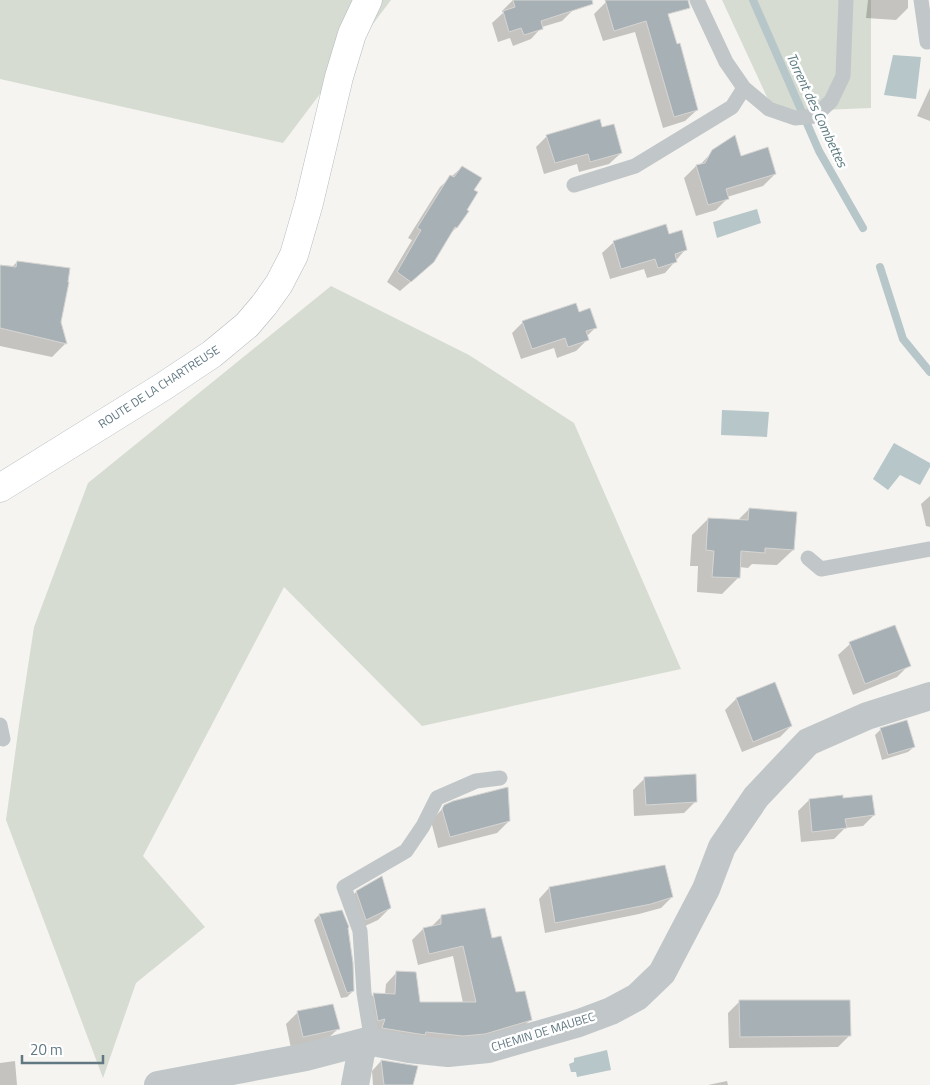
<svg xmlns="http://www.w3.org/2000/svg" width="930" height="1085" viewBox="0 0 930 1085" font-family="'Titillium Web',sans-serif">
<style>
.green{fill:#d6dcd1}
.water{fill:#b7c6c9}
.shadow{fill:#0003}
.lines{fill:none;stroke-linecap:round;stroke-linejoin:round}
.stream{stroke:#b7c6c9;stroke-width:8}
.building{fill:#a7b1b5;stroke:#d6d5d3}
.secondary-casing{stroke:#b3babd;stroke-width:29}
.service{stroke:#c1c6c8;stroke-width:15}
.minor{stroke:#c1c6c8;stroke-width:28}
.tertiary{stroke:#c1c6c8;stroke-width:28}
.secondary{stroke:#fff;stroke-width:28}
.labels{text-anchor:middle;stroke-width:5;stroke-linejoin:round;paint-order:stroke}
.street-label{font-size:12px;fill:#617883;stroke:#fff}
.water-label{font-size:14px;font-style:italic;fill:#5d7b81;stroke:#fff}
</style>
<rect width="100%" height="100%" fill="#f5f4f0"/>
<path class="green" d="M0,0H391L283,143L0,79Z
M722,0H871V108L774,112Z
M331,286L469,355L574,423L681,669L422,726L284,587L143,856L205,927L136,983L103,1078L6,820L19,725L34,627L88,483Z"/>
<path class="water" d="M893,55L921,57L916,99L884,95Z
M757,209L761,223L717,238L713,222Z
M722,410L769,412L767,437L721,435Z
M894,443L930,463V467L920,485L900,475L888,490L873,479Z
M607,1050L611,1070L577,1077L576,1072H571L569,1064L574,1062V1058Z"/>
<path class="shadow" d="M513,0H570L573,10L562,21L542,27L531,39L513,46L510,38L498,42L492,23L503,13L502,11Z
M613,0H662L697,110L685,121L663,128L635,32L603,41L594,14L606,2Z
M868,0H908V8L896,20L866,18Z
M930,88V121L917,116Z
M602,129L621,153L609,164L579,172L577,164L544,174L536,147L547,136Z
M713,151L775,174L763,186L727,197L728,198L716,210L696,216L684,178L696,166H699Z
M462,167L473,190L456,228L450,234L422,272L400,291L387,282L412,240L408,238L440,187Z
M668,235L685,250L665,273L647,278L644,269L610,279L602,253L614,242Z
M17,262L59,322L66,343L52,357L0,346V265L13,266Z
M579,313L596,327L587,336L588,339L576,351L557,358L554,348L521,359L512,333L523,322Z
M930,496V527L926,526L921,504Z
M749,509L793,550L777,565L752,564L748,568L739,567L738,578L722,594L697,592L698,566H690L692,535L708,519L737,521Z
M850,644L909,665L897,677L853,695L838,655Z
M736,699L791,726L780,737L742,752L725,710Z
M881,729L914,747L908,752L882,760L875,735Z
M645,778L696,801L684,813L634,816L633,790Z
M842,799L874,815L863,826L845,828L834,839L801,842L798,811L809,800Z
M445,806L509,821L497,833L438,848L431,821Z
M381,878L390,908L378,920L354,931L344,904L356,892Z
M549,888L672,897L661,908L639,914L545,933L539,899Z
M319,915L353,991L347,997L341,998L314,920Z
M442,916L491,939L515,994L530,1020L519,1031L473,1044L372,1039L363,1005L374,994H385L386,984L397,972L419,1003H463L453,956L418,965L412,940L423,929L431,927Z
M740,1001L850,1035L838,1047L729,1048L728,1013Z
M298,1012L338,1029L326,1040L291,1048L286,1024Z
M15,1061L17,1085H0V1063Z
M381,1061L412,1085H373L372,1071Z
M727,1081L728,1085H708Z"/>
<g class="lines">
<path class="stream" d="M753,0L819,151L863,228
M880,267L903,339L930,372"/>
</g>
<path class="building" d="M513,0H592L593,4L541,21L543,29L524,35L521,28L509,32L503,11L515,7Z
M605,0H688L690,8L668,14L677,44L680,43L698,110L674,117L646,21L614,31Z
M600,119L602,127L614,124L622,153L590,162L588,154L555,163L546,135Z
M735,135L741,156L768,147L776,174L726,189L729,199L708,205L696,165L705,163L712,150Z
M462,166L482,178L474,190L478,192L467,210L469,211L457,228L455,227L434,262L411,282L397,272L421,230L417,228L450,175L454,177Z
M666,224L669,234L682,230L687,250L675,254L677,262L658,268L655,259L621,269L613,241Z
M17,261L70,268L68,282H69L61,322L67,344L0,328V265L16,267Z
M576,303L579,312L590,308L597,328L586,331L589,340L568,347L565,338L532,349L522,321Z
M749,508L797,512L794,550L765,548V553L741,551L740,578L712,577L714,551L706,550L708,518L748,520Z
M895,625L911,666L865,684L849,642Z
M775,682L792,726L753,742L736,698Z
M907,720L915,747L888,755L880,728Z
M696,774L697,802L646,805L644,777Z
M508,787L510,821L450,837L442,809L444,805L453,801Z
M843,795V798L872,795L875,815L845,819L847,828L812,832L809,799Z
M665,865L673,897L651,904L555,923L549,887Z
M382,876L391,908L366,920L356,891Z
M485,908L492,938L501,936L516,992L525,991L532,1020L485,1034L463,1036L426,1032L425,1035L382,1028L385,1019L378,1021L373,993L395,994L396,971L416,972L420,1002H476L463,946L429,954L423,928L441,924V915Z
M342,910L349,927L348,928L353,963L354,991L347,993L319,914Z
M739,1000H850L851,1036L740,1037Z
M333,1004L340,1029L303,1037L297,1011Z
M381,1060L418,1066L413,1085H384Z"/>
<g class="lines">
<g class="secondary-casing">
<path id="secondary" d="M0,488L164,386L212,354L247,325L264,305L279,284L294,255L309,203L339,77L352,34L368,0"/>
</g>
<path class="service" d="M697,0L726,62L744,88L769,109L795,118L815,116L831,101L843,76L846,0
M921,0L927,42
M574,185L635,166L732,107L744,88
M808,558L821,569L930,549
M0,725L3,739L0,738
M367,1041L370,1030L364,993L360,931L344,887L406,851L423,826L437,798L476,781L500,778"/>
<path class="minor" d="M355,1085L361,1053L367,1041"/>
<path class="tertiary" d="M158,1085L306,1057L367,1041L409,1049L448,1053L488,1049L579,1023L611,1011L637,997L662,973L706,889L722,847L756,797L808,742L867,716L930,696"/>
<use href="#secondary" class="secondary"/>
</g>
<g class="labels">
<g class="street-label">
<text transform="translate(159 387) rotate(-33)" y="4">ROUTE DE LA CHARTREUSE</text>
<text transform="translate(543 1032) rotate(-17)" y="4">CHEMIN DE MAUBEC</text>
</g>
<g class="water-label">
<text transform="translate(817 110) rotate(65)" y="5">Torrent des Combettes</text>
</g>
</g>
<path d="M22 1055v8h81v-8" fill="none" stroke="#617883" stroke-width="2.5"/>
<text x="30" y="1055" font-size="15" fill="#617883" stroke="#ffffff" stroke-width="4" paint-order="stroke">20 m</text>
</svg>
